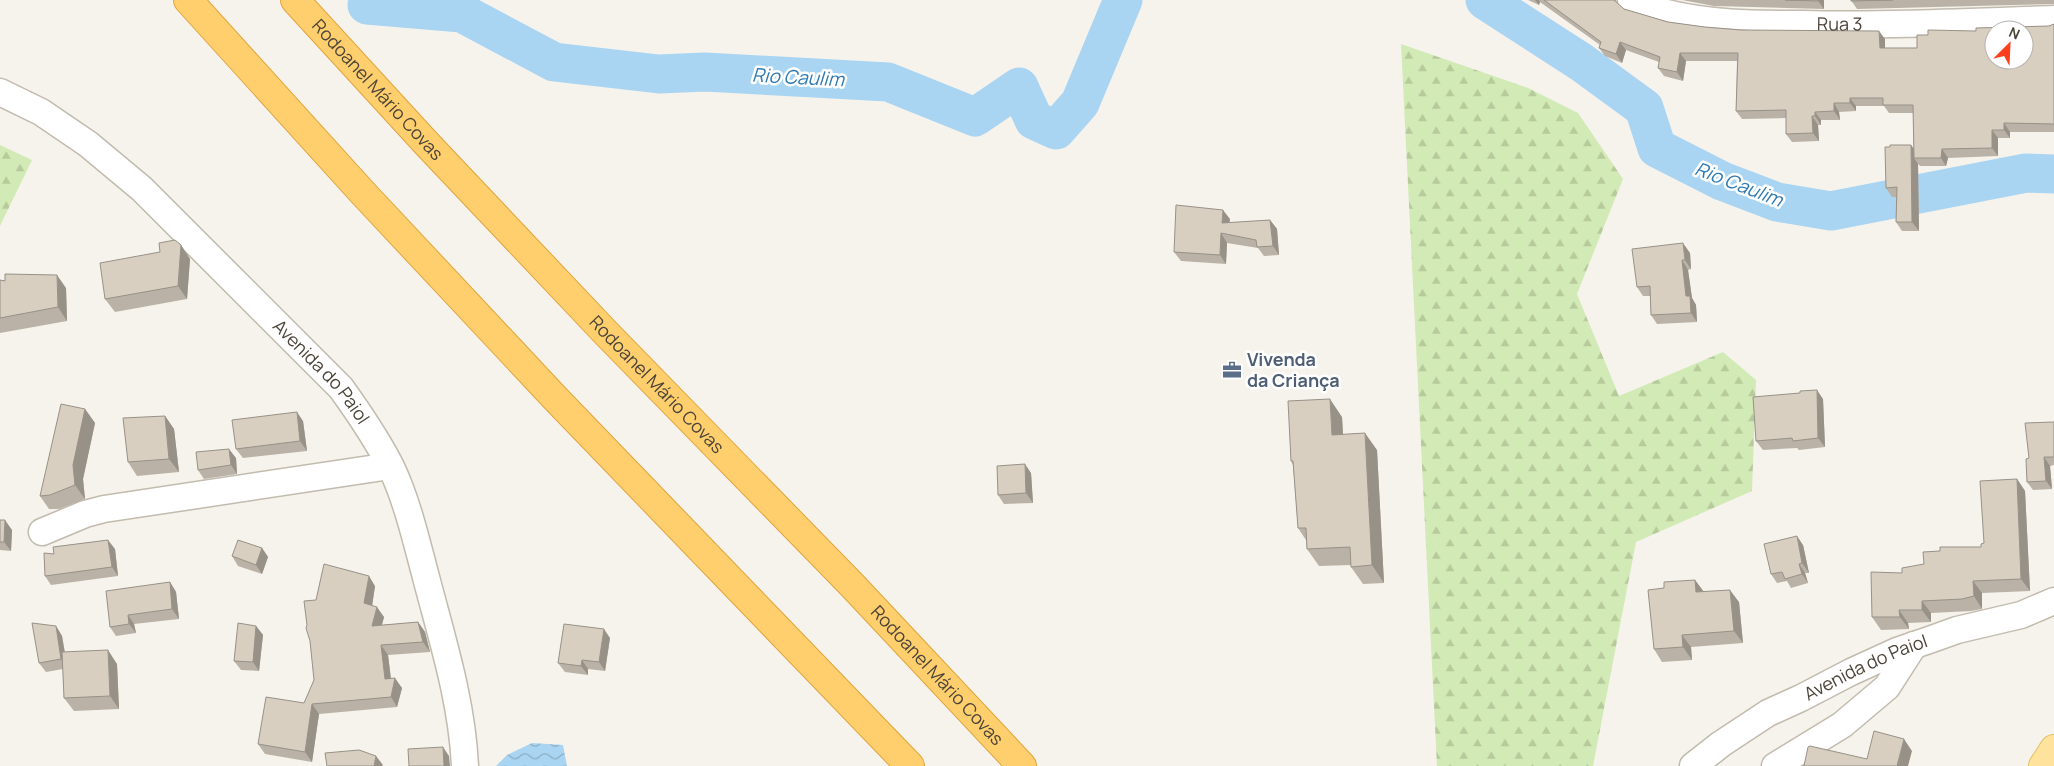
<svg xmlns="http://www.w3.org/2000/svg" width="2054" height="766" viewBox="0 0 2054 766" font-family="Manrope,sans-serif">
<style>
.forest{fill:url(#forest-firs)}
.water{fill:url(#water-waves)}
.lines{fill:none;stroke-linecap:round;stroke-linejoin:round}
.river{stroke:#a9d4f2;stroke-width:39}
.street-casing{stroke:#c2bbae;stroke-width:29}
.primary-casing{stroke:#e6c16a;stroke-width:30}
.highway-casing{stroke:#e0a43c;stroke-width:30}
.street{stroke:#fff;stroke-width:26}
.primary{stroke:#ffe39c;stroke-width:28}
.highway{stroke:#ffcf6e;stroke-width:28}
.wall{fill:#bab2a6}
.shaded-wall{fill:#979187}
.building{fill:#d8cfc1;stroke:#979187;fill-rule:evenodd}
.labels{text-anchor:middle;stroke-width:5;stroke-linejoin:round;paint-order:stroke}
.street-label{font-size:18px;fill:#4b4439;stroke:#fff}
.service-label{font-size:18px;font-weight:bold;fill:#4e5e75;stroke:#fff;text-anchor:start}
.water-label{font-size:19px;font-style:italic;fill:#2e7ab2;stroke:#fff}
</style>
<defs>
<pattern id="forest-firs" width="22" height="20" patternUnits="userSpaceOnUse" patternTransform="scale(1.25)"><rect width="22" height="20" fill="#d2eab5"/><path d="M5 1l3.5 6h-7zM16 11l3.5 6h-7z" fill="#b6ca9c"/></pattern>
<pattern id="water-waves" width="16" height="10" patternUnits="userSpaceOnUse" patternTransform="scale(1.25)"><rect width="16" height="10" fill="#a9d4f2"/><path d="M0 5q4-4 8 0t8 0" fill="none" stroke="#8caec5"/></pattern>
</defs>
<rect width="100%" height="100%" fill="#f6f3ec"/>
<path class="forest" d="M1401,44L1528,88L1578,113L1623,179L1577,294L1619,396L1723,352L1756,380L1752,491L1636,542L1593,766H1437Z
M0,145L32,160L0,226Z"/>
<path class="water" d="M532,743L563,745L567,766H496L507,755Z"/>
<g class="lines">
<path class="river" d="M1485,0L1581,62L1644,108L1657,148L1722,181L1777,202L1831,211L2026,173L2054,174
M367,5L462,13L554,62L659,74L705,72L888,82L975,117L1019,87L1034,120L1056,130L1080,103L1123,0"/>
<g class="street-casing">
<g id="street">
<path id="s1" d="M1631,0C1638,6 1649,8 1659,11C1706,24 1754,24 1802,24C1886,26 1970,22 2054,19"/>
<path id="s2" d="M0,92L41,112L88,144L142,189L341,388C359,413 376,438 390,465C407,499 417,544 427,581C443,642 462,702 465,766"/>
<path d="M42,532L85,514L104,509L390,466"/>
<path id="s3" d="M1693,766L1721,744L1768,713L1801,698L1851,672L1897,651L1932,639L1957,630L2021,615L2054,601"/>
<path d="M1775,766L1842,725L1887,687L1914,645"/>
</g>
</g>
<g class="primary-casing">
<path id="primary" d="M2043,766L2054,749"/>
</g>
<g class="highway-casing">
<g id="highway">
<path d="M188,0L362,192L556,399L910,766"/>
<path id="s4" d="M295,0L427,144L605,332L852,585L1022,766"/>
</g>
</g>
<use href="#street" class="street"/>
<use href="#primary" class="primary"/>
<use href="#highway" class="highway"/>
</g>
<path class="wall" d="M1528,0H1616L1617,3L1624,9L1668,22L1705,27L1885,39V48H1917L1928,35L2049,26L2054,24V132H2010V138H1998V156L1948,158L1946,166H1920L1918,164L1919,231H1902L1896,222V197H1892L1886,188L1914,148L1913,113H1889L1884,106H1856V111L1839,112L1840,120H1821V125H1818L1819,141L1792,142L1786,134V118L1742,119L1736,111L1737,61H1686L1683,81L1664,76L1658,68L1659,62L1626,50L1622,63L1605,56L1599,48L1600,45L1540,2L1539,5Z
M1682,0H1824V9L1714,6Z
M1851,0H2054V4L1857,9Z
M1230,219L1229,223L1270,220L1277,229L1279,255L1264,256L1258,248L1227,243L1226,264L1181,261L1174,252Z
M181,245L190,259L187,299L115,312L105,299Z
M1690,253L1691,269L1688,270L1692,298L1696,305L1697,322L1657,324L1651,315L1650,296H1643L1637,287Z
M0,280L66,288L67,321L0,333Z
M1800,393L1823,399L1825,447L1799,450L1797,448L1763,450L1756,441Z
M85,409L95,423L83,479L85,499L59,509H49L40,496Z
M165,416L174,429L179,472L137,476L128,462Z
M1342,417L1343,434L1377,450L1384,583L1363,584L1351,567V565L1319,566L1307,549L1306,540L1298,528L1293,465L1291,461Z
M303,421L307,451L243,458L236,449Z
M2054,422V465L2050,466L2052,489L2033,490L2027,482L2029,458Z
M236,458L237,474L204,479L198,470Z
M1031,473L1033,503L1004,504L998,495Z
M2017,479L2025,491L2030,591L1982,593V609L1971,611L1931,613V622L1908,623L1909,629L1881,630L1872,617L1902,573L1924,564L1981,547L1984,543Z
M0,520L12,530L11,551L0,550Z
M1803,545L1809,573H1805L1808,583L1791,588L1787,581L1777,583L1771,574Z
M262,548L268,557L262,574L238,566L232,556Z
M115,549L118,576L51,585L45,576L54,554Z
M1695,580L1703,591L1739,602L1743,643L1691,647L1692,660L1662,662L1654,649L1664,588Z
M170,582L176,592L179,619L134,624L136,633L116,636L110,627Z
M375,586L372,606L384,617L382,625L418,622L425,632L430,652L388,655L391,678L402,688L397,707L319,714L312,762L265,754L258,744L304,703L314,680L316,600Z
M56,626L62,636L65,652L117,664L119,709L74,711L64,698L63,669L46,672L39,663Z
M256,626L263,635L259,671L241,670L234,661Z
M610,638L605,671L588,669V675L565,672L558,663Z"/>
<path class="shaded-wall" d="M1535,0H1539L1540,2L1539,5Z
M1818,0H1824V9L1818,1Z
M1879,31L1885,39V56L1880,48Z
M1620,42L1626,50L1622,63L1616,54Z
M1680,53L1686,61L1683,81L1677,72Z
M1850,98L1856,106V111L1850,103Z
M1834,103L1839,112L1840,120L1834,111Z
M1815,112L1821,120V125L1815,116Z
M1812,116L1818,125L1819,141L1813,133Z
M2004,123L2010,132V138L2004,130Z
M1992,130L1998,138V156L1992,148Z
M1911,145L1918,154L1914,158L1918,164L1919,231L1912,222Z
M1942,149L1948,158L1946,166L1941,158Z
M1223,210L1230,219L1228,232L1222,223Z
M1270,220L1277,229L1279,255L1273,246Z
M1221,233L1227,243L1226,264L1220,255Z
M1683,243L1690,253L1691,269L1685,260Z
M181,245L190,259L187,299L178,286Z
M1682,260L1688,270L1692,298L1696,305L1697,322L1691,313L1686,296Z
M57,275L66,288L67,321L58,307Z
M1817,390L1823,399L1825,447L1818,438Z
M1330,399L1342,417L1344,452L1332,435Z
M85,409L95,423L83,479L85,499L75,485L73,465Z
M297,412L303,421L307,451L300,441Z
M165,416L174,429L179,472L169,459Z
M1365,433L1377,450L1384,583L1372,565Z
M229,449L236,458L237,474L231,465Z
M2044,457L2050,466L2052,489L2046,481Z
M1025,464L1031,473L1033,503L1026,493Z
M2017,479L2025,491L2030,591L2021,579Z
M5,520L12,530L11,551L4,542Z
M1797,536L1803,545L1809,573L1802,563Z
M108,540L115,549L118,576L112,567Z
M262,548L268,557L262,574L256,565Z
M1799,564L1805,573L1808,583L1802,574Z
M369,576L375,586L371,613L364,603Z
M1695,580L1704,592H1696Z
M1973,581L1982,593V609L1974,596Z
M170,582L176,592L179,619L172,609Z
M1730,590L1739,602L1743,643L1734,631Z
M1922,601L1931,613V622L1922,610Z
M377,607L384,617L379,635L372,626Z
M1899,610L1908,623L1909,629L1900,617Z
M128,615L134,624L136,633L129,624Z
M418,622L425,632L430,652L423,642Z
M56,626L62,636L67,668L61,659Z
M256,626L263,635L259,671L253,662Z
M604,629L610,638L605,671L599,662Z
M1682,635L1691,647L1692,660L1683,647Z
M381,645L388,655L392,689L385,679Z
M108,650L117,664L119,709L110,696Z
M582,660L588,669V675L581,666Z
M395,678L402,688L397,707L391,697Z
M312,704L319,714L312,762L305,752Z
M1904,739L1912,751L1908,766H1897Z
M443,747L449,756L450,766H444Z
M376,756L383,765L382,766H374Z"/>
<path class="building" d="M1544,0H1614L1624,9L1668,22L1705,27L1741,30L1879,31L1880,48H1917V35H1928V30L1976,31V28L2049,26L2054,24V124L2004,123V130H1992V148L1942,149L1941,158H1914L1913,105H1883V98H1850V103H1834V111L1815,112V116H1812L1813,133L1786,134V110L1736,111L1738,53H1680L1677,72L1658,68L1660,57L1620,42L1616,54L1599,48L1601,42ZM1994,30H2024V60H1994Z
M1785,0H1818V1Z
M1851,0H1893L1851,1Z
M1890,145H1911L1912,222H1896L1897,187L1886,188L1885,147H1890Z
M1176,205L1223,210L1222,223L1270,220L1273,246L1257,247L1256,240L1221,233L1220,255L1174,252Z
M175,240L181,245L178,286L105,299L100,263L160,252L159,243Z
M1683,243L1685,260H1682L1686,296H1690L1691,313L1651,315L1650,286L1637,287L1632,249Z
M5,274L57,275L58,307L0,318V280L5,281Z
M1817,390L1818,438L1793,441L1792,438L1756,441L1753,397L1800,393V391Z
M1330,399L1332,435L1365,433L1372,565L1351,567L1350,547L1307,549L1306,528H1298L1293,461H1291L1288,401Z
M61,404L85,409L73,465L75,485L50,495L40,496Z
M297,412L300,441L236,449L232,420Z
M165,416L169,459L128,462L123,418Z
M2054,422V457H2044L2046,481L2027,482L2026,459L2029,458L2025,423Z
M229,449L231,465L198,470L196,452Z
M1025,464L1026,493L998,495L997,466Z
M2017,479L2021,579L1973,581L1974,596L1962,599L1922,601V610H1899L1900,617H1872L1871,572L1902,573V568L1924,564L1923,552L1940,551V547H1981V544L1984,543L1980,481Z
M0,520H5L4,542H0Z
M1797,536L1802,563L1799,564L1802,574L1785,579L1782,572L1771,574L1764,544Z
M108,540L112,567L45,576L44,553L54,554L53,547Z
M238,540L262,548L256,565L232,556Z
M324,564L369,576L364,603L377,607L372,626L418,622L423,642L381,645L385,679L395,678L391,697L312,704L305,752L258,744L266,697L304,703L314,680L310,641L306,628L307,625L304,601L316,600Z
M1695,580L1696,592L1730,590L1734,631L1682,635L1683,647L1654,649L1648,590L1664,588V582Z
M170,582L172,609L128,615L129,624L110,627L106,591Z
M32,623L56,626L61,659L39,663Z
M238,623L256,626L253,662L234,661Z
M564,624L604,629L599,662L582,660L581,666L558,663Z
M108,650L110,696L64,698L62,652Z
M1874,731L1904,739L1897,766H1804L1808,747L1810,746L1867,759Z
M443,747L444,766H409L408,749Z
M359,750L376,756L374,766H327L325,753Z"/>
<defs>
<g id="office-bare" transform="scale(1.5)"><path d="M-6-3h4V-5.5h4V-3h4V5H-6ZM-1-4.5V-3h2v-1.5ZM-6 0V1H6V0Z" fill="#5c6f8a" stroke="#fff" stroke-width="2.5" paint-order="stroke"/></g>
</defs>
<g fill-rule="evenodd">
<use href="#office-bare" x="1232" y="370"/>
</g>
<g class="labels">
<g class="street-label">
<text dy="6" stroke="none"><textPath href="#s1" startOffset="212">Rua 3</textPath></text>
<text dy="6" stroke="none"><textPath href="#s4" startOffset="122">Rodoanel Mário Covas</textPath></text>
<text dy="6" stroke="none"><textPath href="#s2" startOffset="429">Avenida do Paiol</textPath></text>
<text dy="6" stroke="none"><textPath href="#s4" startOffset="528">Rodoanel Mário Covas</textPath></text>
<text dy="6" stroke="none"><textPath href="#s3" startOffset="200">Avenida do Paiol</textPath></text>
<text dy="6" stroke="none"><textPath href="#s4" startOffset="932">Rodoanel Mário Covas</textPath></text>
</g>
<g class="service-label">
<text x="1247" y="366">Vivenda<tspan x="1247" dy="21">da Criança</tspan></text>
</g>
<g class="water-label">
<text transform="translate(798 77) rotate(3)" y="7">Rio Caulim</text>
<text transform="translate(1739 184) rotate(21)" y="7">Rio Caulim</text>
</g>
</g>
<g transform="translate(2009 45) rotate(24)"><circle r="24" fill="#ffffff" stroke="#b7b4b0"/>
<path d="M0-4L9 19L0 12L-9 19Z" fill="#fc3f1d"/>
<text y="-8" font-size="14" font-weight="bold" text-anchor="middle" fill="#4b4439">N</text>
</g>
</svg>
